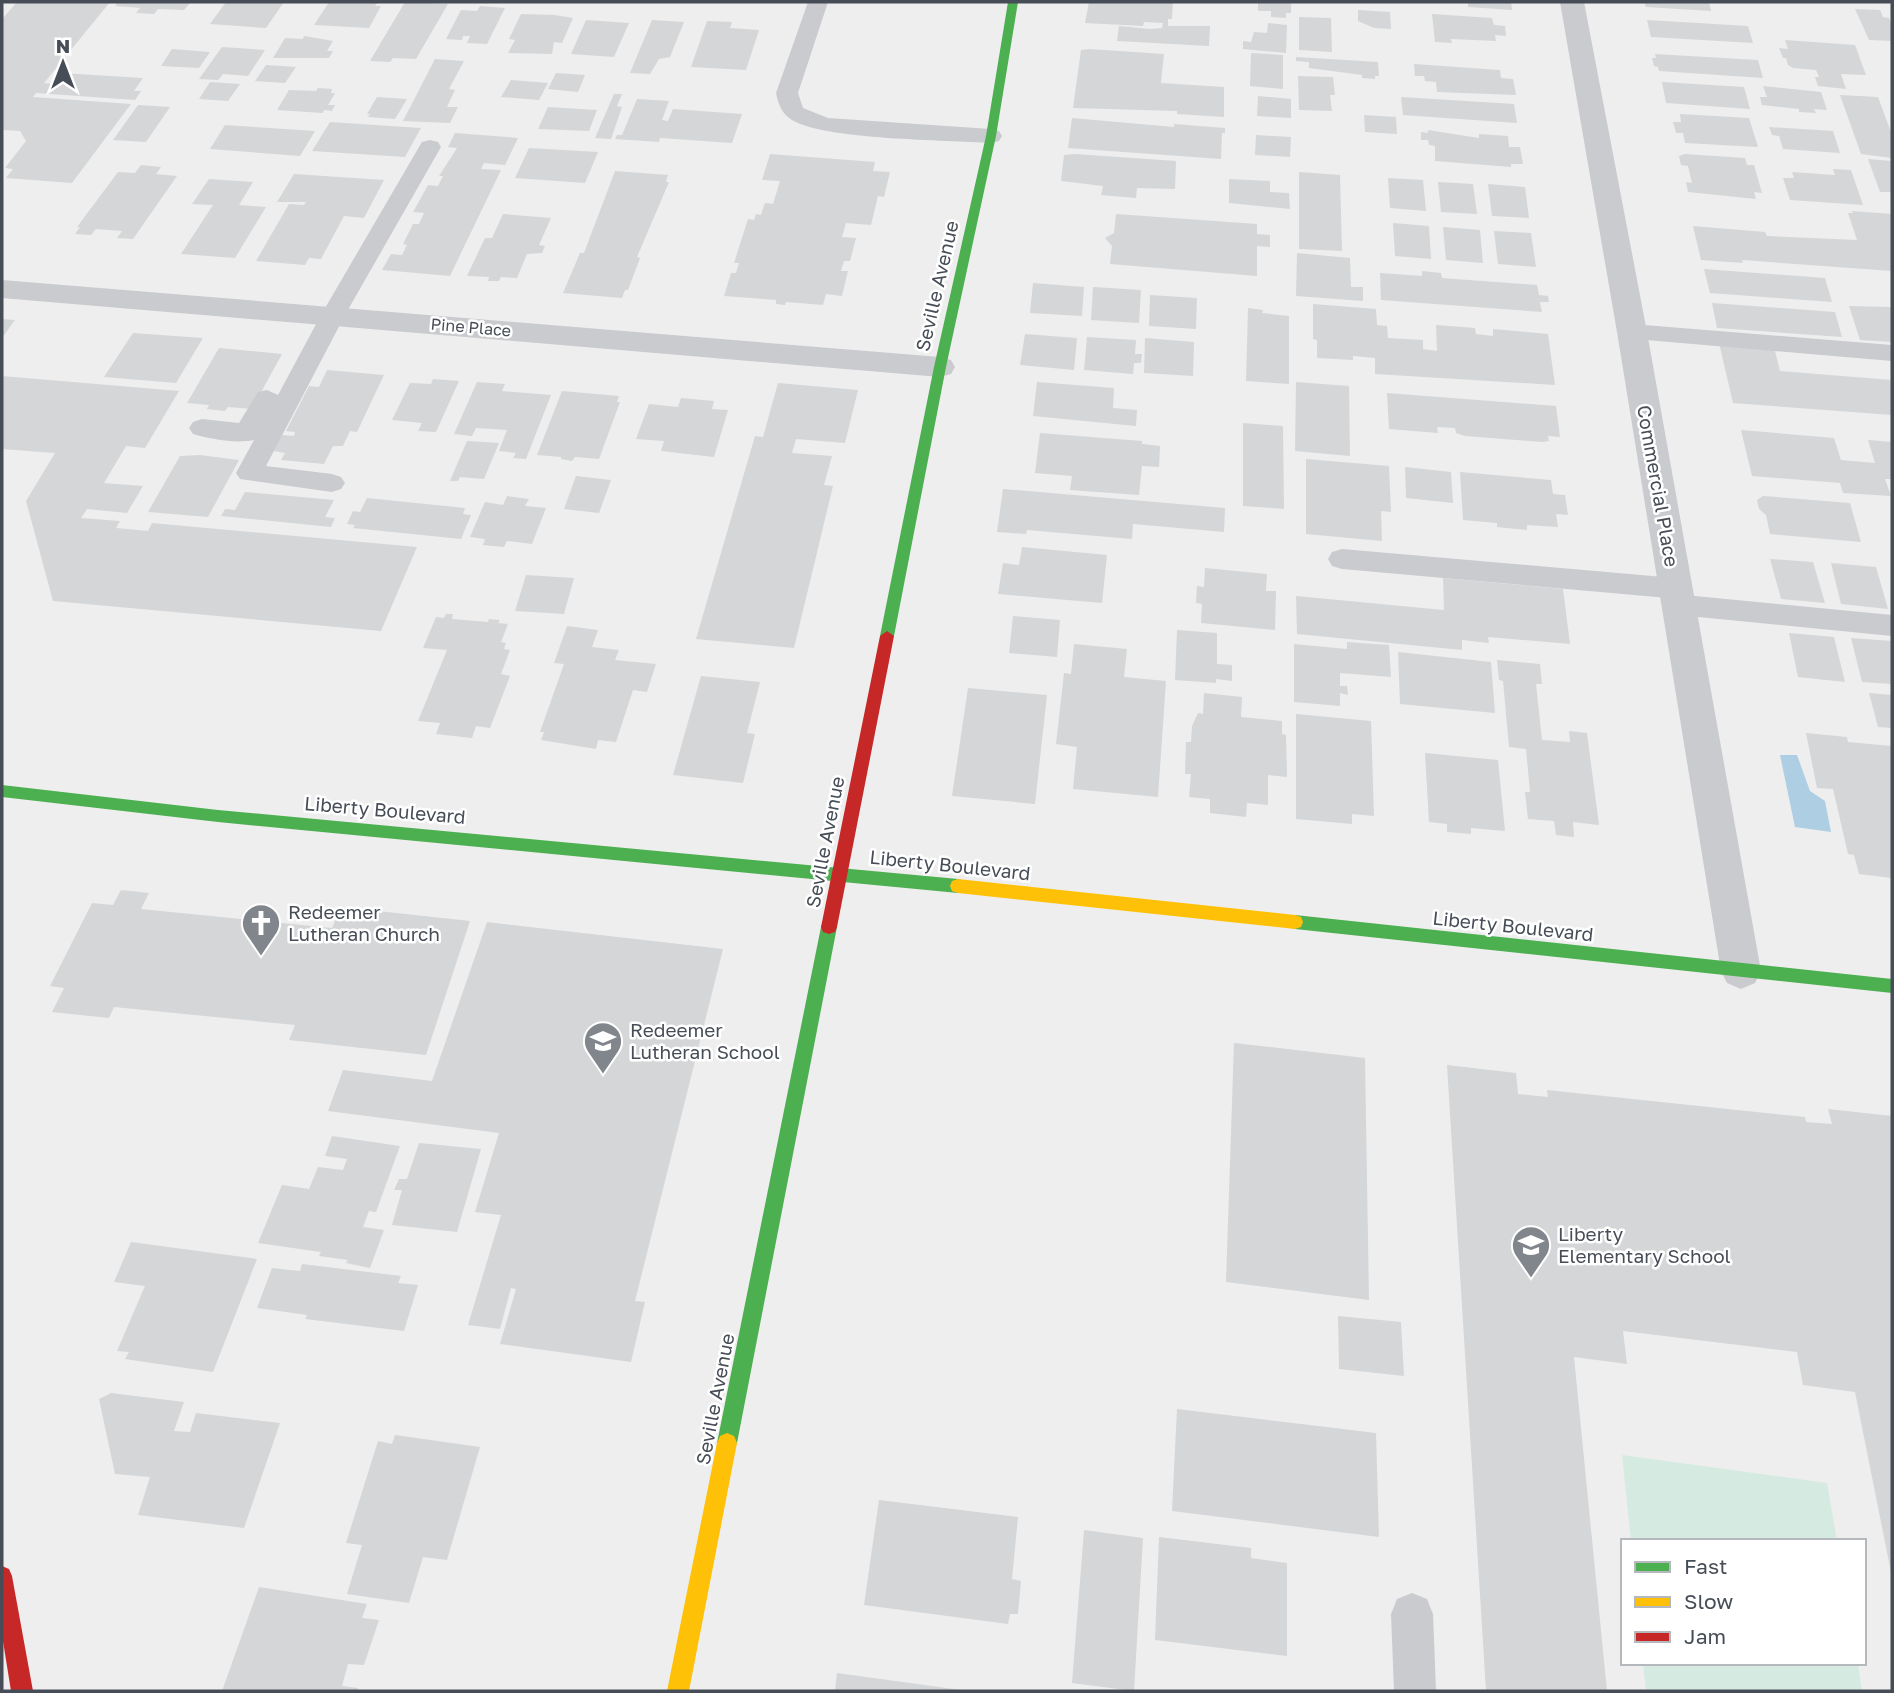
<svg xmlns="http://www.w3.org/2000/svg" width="1894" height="1693" viewBox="0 0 1894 1693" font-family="'Golos Text',sans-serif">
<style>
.green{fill:#d5ebe1}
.water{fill:#aecee4}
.building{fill:#d5d6d8}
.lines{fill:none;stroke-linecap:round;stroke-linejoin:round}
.lane{fill:#cacbce;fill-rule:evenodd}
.street{fill:#cacbce;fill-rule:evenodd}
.fast{fill:#4caf50;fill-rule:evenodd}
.slow{fill:#ffc107;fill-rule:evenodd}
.jam{fill:#c62828;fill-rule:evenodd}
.labels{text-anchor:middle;stroke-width:5;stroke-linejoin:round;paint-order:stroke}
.far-street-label{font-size:16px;fill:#474d57;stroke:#fff}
.street-label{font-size:19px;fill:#474d57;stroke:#fff}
.poi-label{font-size:19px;fill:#474d57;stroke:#fff;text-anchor:start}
</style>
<rect width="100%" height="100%" fill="#eee"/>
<path class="green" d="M1622,1455L1827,1483L1837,1541H1631Z
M1643,1663H1858L1862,1691H1646Z"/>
<path class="water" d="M1780,755H1797L1810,791L1825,801L1831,832L1795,827Z"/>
<path class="building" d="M17,2H110L44,83L52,84L61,73L143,78L134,91H141L135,100L36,93L33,97L131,104L72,183L6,178L13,169L5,168L26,141L20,131L2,130V19Z
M118,2H191L184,10L158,9L154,14L136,13L140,8L115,6Z
M226,2H284L266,28L210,24Z
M329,2H378L375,6H381L369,28L314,25Z
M405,2L448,4L416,59L393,58L390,62L370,61Z
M1089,2H1173L1172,19H1168V26H1210L1209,46L1117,41L1119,26L1150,29L1162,28L1163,23L1144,22L1143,26L1085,23Z
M1258,2H1291V13H1286V18L1271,17V11H1258Z
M1468,2H1511L1512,10L1468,7Z
M1644,2H1709L1711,11L1646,7Z
M480,6L505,8L487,44L467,43L470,36H463L462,40L446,39L461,10L477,11Z
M1855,9L1880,10L1883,17L1889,18L1892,26V41L1869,40Z
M1358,10L1390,12L1391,29L1374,28L1358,21Z
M521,14L555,15L573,18L562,43L554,42L552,54L508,53L515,40L509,39Z
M1432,14L1492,18L1494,25L1505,26L1506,36L1495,35L1496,41L1451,39L1452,43L1435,42Z
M1299,17L1331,18L1332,52L1299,50Z
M586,20L629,23L614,57L571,54Z
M652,20L684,22L670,57L659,59L650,74L630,73Z
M1647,20L1748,26L1753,43L1651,37Z
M707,21L732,22L730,28L759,30L746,70L691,67Z
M1268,23L1287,25L1286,53L1243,49V41L1251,42L1254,32L1267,33Z
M304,36L333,41L327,51H333L329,58H273L285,38L303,39Z
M1785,40L1855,45L1866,75L1841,74L1846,89L1818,86L1815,77H1819L1816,70L1793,68L1788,65L1786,58H1783L1779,48L1788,49Z
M222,47L265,50L248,76L223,74L218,80L199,79Z
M172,49L210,52L199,68L161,66Z
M1089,49L1164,54L1161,83L1224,87V117L1177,114V111L1073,108L1081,50Z
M1251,53L1283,55V89L1250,86Z
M1655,54L1758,60L1763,78L1659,71L1658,67L1654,66L1652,58H1656Z
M1296,57L1378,62L1379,76H1375V79L1362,78V75L1309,68V62L1296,61Z
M435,59L464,61L449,89L455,90L447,107H458L450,123L403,121Z
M1414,64L1500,70L1501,78L1513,79L1516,95L1437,92L1436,82L1425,81L1424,76H1415Z
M266,65L296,67L285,83L255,81Z
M556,73L585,75L578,92L548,89Z
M1298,76L1333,77L1335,95H1330L1332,111L1299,110Z
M511,80L548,83L539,100L501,97Z
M210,82L240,84L228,101L199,99Z
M1662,82L1744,87L1750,109L1666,103Z
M1763,86L1821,92L1827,110L1814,109L1816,113L1799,112V109L1762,105L1760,97H1767Z
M318,88L332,89L331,93H335L328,105H335L332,111L324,110L323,113L277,110L289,90L316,91Z
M614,94H622L617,106L622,107L611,139L595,138Z
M1840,95L1878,97L1892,135V158L1861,154Z
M1258,96L1291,99V118L1257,116Z
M377,97L407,99L395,119L368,117L370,114H367Z
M1401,97L1514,104L1517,123L1403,115Z
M637,99L669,101L662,120L668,121L673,109L742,114L732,143L660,138L659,142L615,139L617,135H622Z
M138,105L170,107L146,142L113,140Z
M548,107L597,110L589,131L538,129Z
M1680,114L1749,118L1758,147L1685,143L1683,133H1676L1673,122H1681Z
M1364,115L1396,117L1397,134L1365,132Z
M1072,118L1174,127V124L1225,128V133H1222L1221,159L1068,148Z
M330,122L421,128L405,157L312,151Z
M225,125L315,131L300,156L210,149Z
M1769,127L1833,131L1840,153L1783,149L1779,136L1772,135Z
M1428,130L1479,138V134L1508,136L1509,147H1520L1523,164H1511V167L1435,161V146L1429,145L1428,140H1421V132L1428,133Z
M455,133L518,138L505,165L484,163L481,169L501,170L450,276L382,270L391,254L402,255L407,245L403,244L413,224H419L424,213L413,212L428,185L438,186L443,176H439L457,148L448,147Z
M1256,135L1291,137L1290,157L1255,155Z
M529,148L598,152L585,183L515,178Z
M770,154L875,162L873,171L890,172L884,197L878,196L871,225L846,223L842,237L856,238L850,261H844L841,271H848L842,296L826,294L823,305L786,302L785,305L776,304V300L724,296L731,273H736L739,263H734L748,219L754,220L756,214L761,215L765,203L773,204L780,181L762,180Z
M1075,154L1176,161L1175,189L1137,188L1136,198L1101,195L1103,186L1061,181L1064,155Z
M1685,154L1745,158L1747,165H1754L1762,193L1754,192L1756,199L1688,192L1686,182L1692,183L1688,166L1681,165L1679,156Z
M1868,159L1892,161V192H1880Z
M141,165L161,167L156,174L177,176L133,239L117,238L122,231L96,229L91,235L75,234L80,227H77L118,172L135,173Z
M1833,169L1851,170L1863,205L1790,200L1783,178H1794L1792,172L1835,175Z
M615,171L668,175L666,182H669L637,257L640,258L628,290H625L622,298L563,293L580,253H584Z
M1299,172L1340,175L1342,251L1299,249Z
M294,174L384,180L364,218L344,216L321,259L309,258L305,265L256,261L289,204L304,205L306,202H277Z
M1388,178L1423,180L1426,211L1390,208Z
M209,179L253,182L239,205L266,207L235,258L181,254L213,205L192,204Z
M1229,179L1270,181V192L1289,193L1290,209L1229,203Z
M1438,182L1473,184L1477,214L1441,212Z
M1488,184L1525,187L1529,218L1492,216Z
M1852,211L1892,214V271L1742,260L1743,263L1701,260L1693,226L1765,232L1767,236L1857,240L1848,213H1853Z
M503,214L551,218L539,245L545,246L542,253L527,254L517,278L501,277L499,281H488L489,277L467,276L485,238H492Z
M1116,214L1257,224V234L1270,235V247L1257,246V276L1110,264L1112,246L1105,238L1114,233Z
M1393,223L1429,226L1431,259L1395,256Z
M1443,227L1480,230L1483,263L1446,260Z
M1494,231L1531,233L1536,267L1498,264Z
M1297,253L1350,258L1351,287H1363V301L1296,296Z
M1704,269L1825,278L1832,302L1710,293Z
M1422,271L1441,273L1442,278L1537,285L1539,295L1548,296L1549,302H1540L1542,312L1381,300L1380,273L1422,276Z
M1033,283L1084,287L1082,316L1030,313Z
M1093,287L1141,290L1139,323L1091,320Z
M1150,295L1197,298L1196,329L1149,326Z
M1712,303L1835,312L1842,337L1717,328Z
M1313,304L1376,309L1377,325L1387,326L1388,338L1423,340V349L1437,351L1436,325L1475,328L1476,334L1493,336V329L1548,334L1555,385L1375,374V358L1353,356V360L1317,358V340L1313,339Z
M1849,306L1892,307V342L1860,340Z
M1248,308L1263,310L1262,313L1289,316V384L1246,381Z
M2,319L15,320L2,338Z
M133,333L203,338L176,383L104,377Z
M1025,334L1077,338L1074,370L1020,365Z
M1087,337L1136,340L1135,354H1142L1141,363H1134L1133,374L1084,370Z
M1145,338L1194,342L1193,376L1144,373Z
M1719,343L1774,347L1780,371L1892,380V415L1733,403Z
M219,348L282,354L252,409L228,407L225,411L207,409L209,405L187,403Z
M327,370L384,375L357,432L350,431L343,446H333L324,464L281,460L285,453L273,451L282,435L294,436L295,432L286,431L309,386L319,387Z
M2,376L179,391L145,448L126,446L104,483L143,486L127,513L87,509L81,518L120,521L116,528L148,531L152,523L417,547L381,631L53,601L26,501L55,453L2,449Z
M433,379L459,381L436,432L418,431L422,423L392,420L410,383L431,384Z
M477,382L505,384L502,391L551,395L526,459L513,458L516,453L499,451L507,430L476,428L472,436L454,434Z
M1037,382L1114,388L1113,408L1137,410L1136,426L1033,416Z
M1296,382L1349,386L1350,456L1295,451Z
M778,383L858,390L845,443L796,439L792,453L832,456L824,485L833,486L794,648L696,639L755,436L763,437Z
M562,391L619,396L617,402H620L599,459L575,457L572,461L561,459V457L537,455Z
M1387,393L1556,406L1560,437L1548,436L1549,441L1542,442L1465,436L1456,433L1455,428L1437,427L1438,433L1389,429Z
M681,398L714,401L712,409L728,410L714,457L661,451L664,441L636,439L649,404L678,407Z
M1243,423L1283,426L1284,509L1243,506Z
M1741,430L1834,438L1841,460L1875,463L1868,440L1892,442V479H1885L1891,496L1843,493L1840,483L1752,476Z
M1040,433L1142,441V444L1160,446L1159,467L1142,466L1139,495L1070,490L1072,476L1035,473Z
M467,441L499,443L484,479L460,477L458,481H450Z
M200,455L239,460L208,517L148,512L180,456Z
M1306,459L1389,466L1391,512L1381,511L1382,541L1306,534Z
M1405,467L1451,472L1453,503L1406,498Z
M1460,472L1551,480L1553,494L1565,495L1568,515L1556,514L1558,527L1527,525V530L1497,527V523L1463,520Z
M576,476L611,480L599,513L564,509Z
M1003,489L1225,508L1224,532L1133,524L1132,539L1027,530L1026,534L997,532Z
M245,492L334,500L325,517L335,518L331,527L221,516L225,509L235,510Z
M507,496L529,499L525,506L546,508L532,544L507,541L504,547L483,545L485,539L470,537L485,502L503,505Z
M1763,496L1850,503L1861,542L1770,534L1766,515L1759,509L1757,500Z
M367,498L465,508L463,514L471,515L461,539L353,528L355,525L347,524L353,511L360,512Z
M1022,547L1107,555L1102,603L998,594L1003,563L1019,565Z
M1770,559L1813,562L1825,603L1781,599Z
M1831,563L1876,567L1888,609L1841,604Z
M1205,568L1267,574L1266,591H1276L1275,630L1201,623L1202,604L1196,603L1197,586L1204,587Z
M526,575L574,578L564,614L515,611Z
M1443,578L1563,589L1570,644L1488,637L1489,643L1462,640V650L1297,634L1296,596L1444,610Z
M446,614H453L452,619L488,622L489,619L500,620L498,623L508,624L501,642L506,643L504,649L510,650L501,674L510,676L490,728L476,726L472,738L436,734L440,723L418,721L447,650L423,648L436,617L444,618Z
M1013,616L1060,620L1057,657L1009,653Z
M567,626L598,630L592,647L619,650L615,660L656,664L647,692L633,690L616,742L598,740L596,749L541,740L544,732H540L564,664L554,663Z
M1177,630L1217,633V664L1232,665V681L1216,679V683L1175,680Z
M1789,633L1834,637L1845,682L1798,677Z
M1851,638L1892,641V684L1862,682Z
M1347,642L1389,645L1391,677L1340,673V686H1347L1348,695L1340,693V706L1294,702V644L1347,649Z
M1074,644L1127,649L1124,677L1166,681L1158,797L1073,789L1077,747L1056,744L1064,673L1071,674Z
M1398,652L1491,662L1495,713L1400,704Z
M1497,660L1540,664L1542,684H1536L1542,740L1570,742L1569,731L1587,733L1599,825L1573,822L1574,837L1556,835L1554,821L1528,819L1525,792H1530L1526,749L1509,747L1503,681L1499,680Z
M701,676L760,682L747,733L755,734L743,783L673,775Z
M968,688L1047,695L1035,804L952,796Z
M1204,693L1242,697L1241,717L1282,721V734L1286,735L1287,777L1268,775V805L1247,803L1246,817L1210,813V799L1189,797L1191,774H1185L1186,742H1191L1192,726L1198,713L1203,714Z
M1869,693L1892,695V728L1878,727Z
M1296,714L1371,721L1374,816L1352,814V824L1296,819Z
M1806,733L1847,737L1848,742L1892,746V878L1859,874L1854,855L1848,854L1833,789L1817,788Z
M1425,753L1498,760L1505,831L1471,828V834L1447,832V824L1429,822Z
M121,890L149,893L141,909L332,928L341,907L470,921L426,1055L289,1040L295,1025L114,1007L109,1018L52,1012L64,988L50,986L92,903L113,905Z
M487,922L723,949L635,1301L645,1302L631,1362L500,1344L516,1289L511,1288L500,1329L468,1325L501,1215L475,1212L499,1133L328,1111L343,1070L432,1081Z
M1234,1043L1365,1058L1369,1300L1226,1282Z
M1447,1065L1516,1073L1518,1094L1548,1097L1547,1090L1805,1117L1806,1122L1832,1124L1828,1109L1892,1116V1577L1855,1392L1803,1385L1797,1352L1623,1331L1627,1364L1574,1357L1607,1691H1486Z
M332,1136L400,1146L376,1212L369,1211L363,1227L384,1230L370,1268L346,1263L348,1260L319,1256L321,1252L258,1243L282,1185L309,1189L318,1167L343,1170L347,1159L325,1156Z
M419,1143L481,1149L457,1232L392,1225L402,1190H394L399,1179H407Z
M131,1242L257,1259L213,1372L125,1359L129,1352L117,1351L145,1286L114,1282Z
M302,1264L401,1276L398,1283L418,1285L404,1331L305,1319L307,1315L257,1308L272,1268L300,1271Z
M1338,1316L1401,1322L1404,1376L1339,1369Z
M111,1393L184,1402L174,1431L190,1432L196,1413L280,1423L244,1528L138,1515L150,1477L115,1474L99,1399Z
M1177,1409L1376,1433L1379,1537L1172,1511Z
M395,1435L480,1447L447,1560L423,1557L409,1603L347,1594L362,1545L346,1543L378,1441L392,1444Z
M879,1500L1018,1517L1012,1579L1021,1581L1018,1614H1010L1008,1624L864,1605Z
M1084,1530L1143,1538L1134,1691L1072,1683Z
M1159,1537L1251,1548V1558L1287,1563V1656L1155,1640Z
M259,1587L367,1604L362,1618L379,1620L364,1665L348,1664L342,1686L358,1688L357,1691H222Z
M837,1673L961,1690V1691H835Z"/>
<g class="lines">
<path class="lane" d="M808,2H828L798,93L803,108L828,118L991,129L999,131L1002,136L999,141L991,143C948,140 824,140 792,120C782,114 778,104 776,93Z
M430,140L438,142L441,147L345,315L266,466L332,474L341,477L345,483L341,489L332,492L240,479L236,473L254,440C236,444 210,439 193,434L189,428L193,422L202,419L239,423L258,392L267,390L278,395L321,315L419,147L422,142Z
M1632,324L1892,345V361L1623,338L1620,332L1623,326Z
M1342,549L1675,578L1685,581L1689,588L1685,595L1892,615V636L1678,615L1668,612L1664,605L1668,598L1342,569L1332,566L1328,559L1332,552Z
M1412,1593L1427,1599L1433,1614L1436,1691H1394L1391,1614L1397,1599Z"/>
<path class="street" d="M1560,2H1584L1647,332L1761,971L1755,983L1741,989L1727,983L1721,971L1617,332Z
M2,280L940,357L951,360L955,367L951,374L940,377L2,298Z"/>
<path class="fast" d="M1008,2H1018L996,136L946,367L894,636L887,641L880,636L934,367L986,136Z
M2,785L218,810L958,879L964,881L966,886L964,891L958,893L218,822L2,797Z
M1295,915L1892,979V993L1295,929L1289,927L1287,922L1289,917Z
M829,920L835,922L837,927L737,1443L734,1450L727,1453L720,1450L717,1443L821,927L823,922Z"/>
<path class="slow" d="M958,879L1295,915L1301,917L1303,922L1301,927L1295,929L958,893L952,891L950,886L952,881Z
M727,1433L734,1436L737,1443L689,1691H667L717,1443L720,1436Z"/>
<path class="jam" d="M887,631L894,636L837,927L835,932L829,934L823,932L821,927L880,636Z
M2,1566L9,1569L12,1576L33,1691H11L2,1635Z"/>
</g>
<defs>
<g id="church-pin" transform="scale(2.0125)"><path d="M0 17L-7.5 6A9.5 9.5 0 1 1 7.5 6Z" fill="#81858c" stroke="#fff"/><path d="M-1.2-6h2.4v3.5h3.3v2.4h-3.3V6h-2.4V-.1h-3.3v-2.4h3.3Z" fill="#fff"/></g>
<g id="school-pin" transform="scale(2.0125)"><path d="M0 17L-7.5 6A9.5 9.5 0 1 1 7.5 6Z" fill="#81858c" stroke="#fff"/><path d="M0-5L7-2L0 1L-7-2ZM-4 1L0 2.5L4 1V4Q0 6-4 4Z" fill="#fff"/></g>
</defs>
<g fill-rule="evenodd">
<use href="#church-pin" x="261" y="923"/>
<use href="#school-pin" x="603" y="1041"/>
<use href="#school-pin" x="1531" y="1245"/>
</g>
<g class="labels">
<g class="far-street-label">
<text transform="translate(471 327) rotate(5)" y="6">Pine Place</text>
</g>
<g class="street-label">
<text transform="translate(937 286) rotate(-77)" y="7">Seville Avenue</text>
<text transform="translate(1658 486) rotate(80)" y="7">Commercial Place</text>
<text transform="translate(385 810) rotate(5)" y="7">Liberty Boulevard</text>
<text transform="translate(825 842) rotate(-79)" y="7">Seville Avenue</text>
<text transform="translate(950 865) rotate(6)" y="7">Liberty Boulevard</text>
<text transform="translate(1513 926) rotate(6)" y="7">Liberty Boulevard</text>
<text transform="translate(715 1399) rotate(-79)" y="7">Seville Avenue</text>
</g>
<g class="poi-label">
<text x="288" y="919">Redeemer<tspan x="288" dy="22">Lutheran Church</tspan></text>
<text x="630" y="1037">Redeemer<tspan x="630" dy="22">Lutheran School</tspan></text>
<text x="1558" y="1241">Liberty<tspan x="1558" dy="22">Elementary School</tspan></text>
</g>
</g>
<rect width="1894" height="1693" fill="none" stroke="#474d57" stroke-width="7"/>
<rect x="1621" y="1539" width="245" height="126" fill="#ffffff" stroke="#b5b8bc" stroke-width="2"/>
<rect x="1635" y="1562" width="35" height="10" fill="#4caf50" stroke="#b5b8bc" stroke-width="2"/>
<text x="1684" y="1574" font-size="21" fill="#474d57">Fast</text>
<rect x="1635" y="1597" width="35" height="10" fill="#ffc107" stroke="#b5b8bc" stroke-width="2"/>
<text x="1684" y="1609" font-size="21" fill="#474d57">Slow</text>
<rect x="1635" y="1632" width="35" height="10" fill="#c62828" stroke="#b5b8bc" stroke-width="2"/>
<text x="1684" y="1644" font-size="21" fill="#474d57">Jam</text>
<g transform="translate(63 63)" stroke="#ffffff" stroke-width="5" paint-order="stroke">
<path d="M0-5L12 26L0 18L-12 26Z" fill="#474d57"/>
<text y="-10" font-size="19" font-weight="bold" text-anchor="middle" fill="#474d57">N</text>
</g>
</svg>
